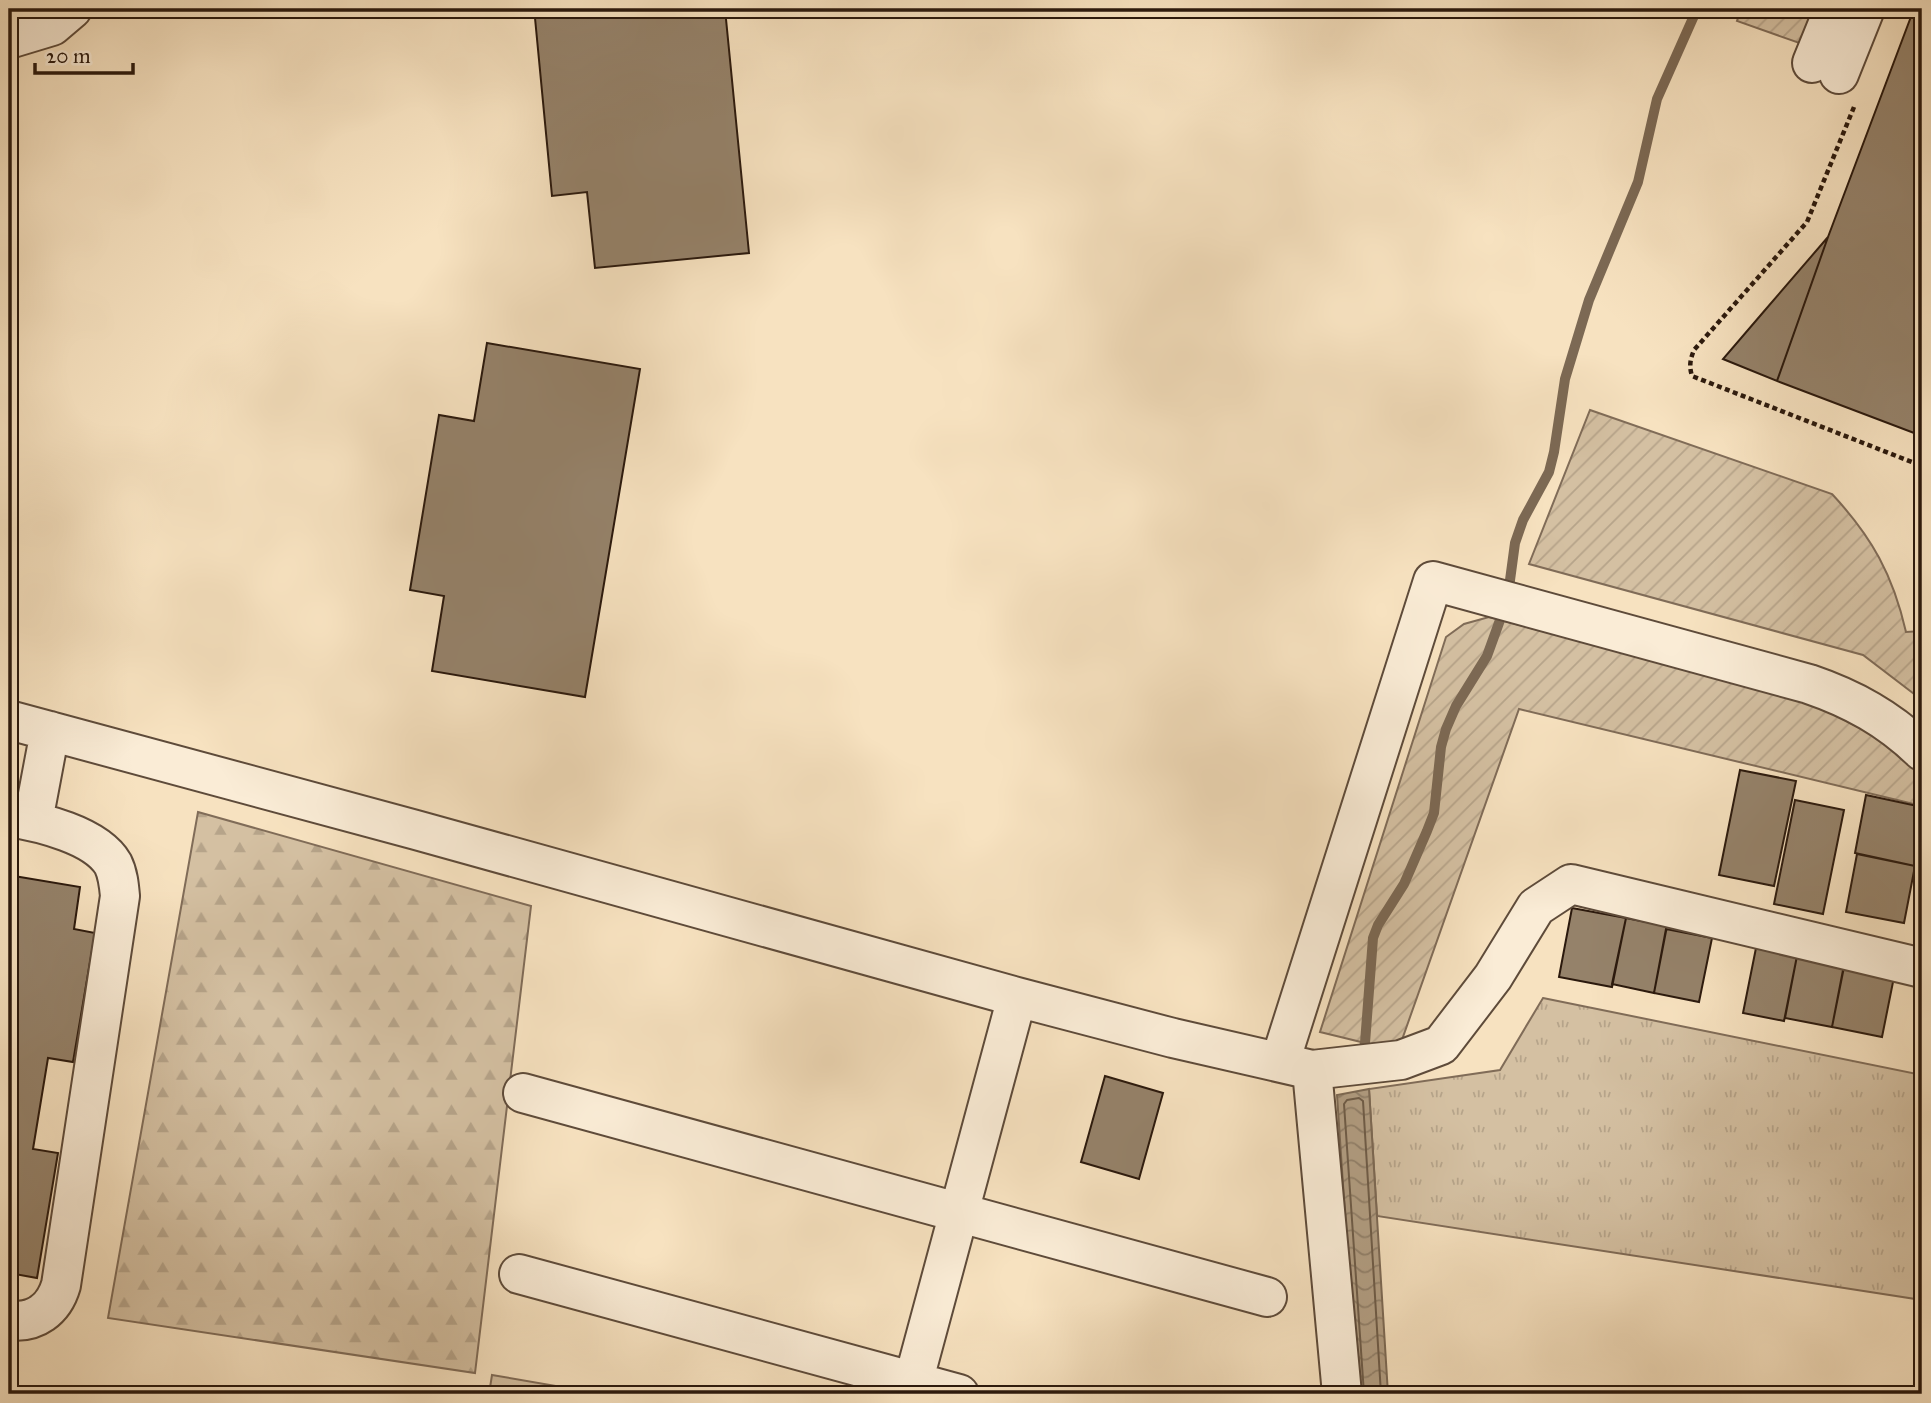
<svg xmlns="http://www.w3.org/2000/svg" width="1931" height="1403" viewBox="0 0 1931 1403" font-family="'IM FELL Great Primer',serif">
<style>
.grass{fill:url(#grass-tufts);stroke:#806c58;stroke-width:2}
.forest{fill:url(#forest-firs);stroke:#806c58;stroke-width:2}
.garden{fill:url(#garden-furrows);stroke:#806c58;stroke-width:2}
.water{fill:url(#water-waves);stroke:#7c6954;stroke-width:2}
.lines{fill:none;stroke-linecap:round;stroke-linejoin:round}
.shore{stroke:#6e5c48;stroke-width:2}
.stream{stroke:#7c6954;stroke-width:10}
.building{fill:#95826a;stroke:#2b190d;stroke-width:2}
.minor-casing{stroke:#5e4b3a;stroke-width:42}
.path{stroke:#2b190d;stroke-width:4.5;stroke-dasharray:5 3.5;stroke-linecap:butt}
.minor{stroke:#faecd6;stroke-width:38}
</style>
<defs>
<pattern id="grass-tufts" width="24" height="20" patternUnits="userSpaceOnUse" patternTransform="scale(1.75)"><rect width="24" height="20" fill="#d4c0a2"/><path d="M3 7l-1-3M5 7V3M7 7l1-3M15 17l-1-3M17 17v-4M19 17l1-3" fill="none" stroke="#b6a48a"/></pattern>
<pattern id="forest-firs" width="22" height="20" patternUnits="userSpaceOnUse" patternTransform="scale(1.75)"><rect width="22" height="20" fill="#d4c0a2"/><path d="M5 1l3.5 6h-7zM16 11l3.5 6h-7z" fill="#b6a48a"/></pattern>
<pattern id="garden-furrows" width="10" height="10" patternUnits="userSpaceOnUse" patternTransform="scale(1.75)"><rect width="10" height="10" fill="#d4c0a2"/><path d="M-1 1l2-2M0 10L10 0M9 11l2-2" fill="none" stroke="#b6a48a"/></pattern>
<pattern id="water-waves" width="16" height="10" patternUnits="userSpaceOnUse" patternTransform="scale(1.75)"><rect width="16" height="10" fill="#b29e83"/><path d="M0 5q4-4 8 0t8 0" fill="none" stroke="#91806a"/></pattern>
</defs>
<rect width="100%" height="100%" fill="#f7e2c0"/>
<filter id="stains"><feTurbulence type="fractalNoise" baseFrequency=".00286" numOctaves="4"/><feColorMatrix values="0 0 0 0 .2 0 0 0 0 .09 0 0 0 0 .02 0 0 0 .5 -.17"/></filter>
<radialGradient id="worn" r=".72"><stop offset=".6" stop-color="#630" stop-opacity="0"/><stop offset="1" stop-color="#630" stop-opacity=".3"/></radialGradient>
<path class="grass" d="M1543,998L1922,1075V1300L1377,1216L1369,1089L1500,1070Z
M492,1375L602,1394H489Z"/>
<path class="forest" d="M198,812L531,906L475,1373L108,1318Z"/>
<path class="garden" d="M1741,9H1820L1808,46L1737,21Z
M1590,410L1832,494C1872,537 1893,575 1906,632L1922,631V700L1863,655L1529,564Z
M1489,617L1805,700C1835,715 1914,750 1922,784C1924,790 1922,799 1922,806L1519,709L1398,1051L1320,1032L1446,637L1464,624Z"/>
<path class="water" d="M1369,1089L1388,1394H1357L1337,1095Z"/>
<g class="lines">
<path class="shore" d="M1364,1394L1344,1104L1347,1100L1359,1098L1363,1101L1381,1394"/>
<path class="stream" d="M1508,595L1515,543L1523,520L1549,472L1554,452L1565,379L1589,300L1638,182L1657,99L1697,9
M1361,1057L1365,1043L1373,938L1378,925L1404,884L1427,831L1434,813L1441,747L1446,729L1456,706L1487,656L1504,609"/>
</g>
<path class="building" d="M569,9H725L749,253L595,268L587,192L552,196L535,18L570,15Z
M1912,14L1922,18V436L1777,381L1828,237Z
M1828,237L1777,381L1723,359L1766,309Z
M487,343L640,369L585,697L432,671L444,596L410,590L439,415L474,421Z
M1740,770L1796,781L1774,886L1719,875Z
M1866,795L1922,807V829L1915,866L1855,853Z
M1795,800L1844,810L1823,914L1774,904Z
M1857,854L1915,866L1904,923L1846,912Z
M14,876L80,887L74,929L95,933L73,1062L48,1058L33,1149L58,1153L37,1278L9,1273V907Z
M1572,908L1626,918L1612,987L1559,977Z
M1626,918L1667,926L1654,993L1612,984Z
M1666,929L1712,938L1699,1002L1654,993Z
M1756,948L1797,956L1784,1021L1743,1013Z
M1797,956L1844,965L1832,1027L1785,1018Z
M1844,967L1894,977L1882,1037L1832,1027Z
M1105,1076L1163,1093L1139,1179L1081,1162Z"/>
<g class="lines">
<g class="minor-casing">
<path id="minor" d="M9,39L52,26L72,9
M1812,63L1834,9
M1839,74L1865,9
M9,720L416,830L1017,997L1173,1038L1312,1070L1401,1060L1441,1045L1493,977L1536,907L1571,884L1922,968
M9,817C40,822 96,835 113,864C118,874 119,885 120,896L61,1285C54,1309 35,1324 9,1320
M33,821L50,731
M1280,1062L1433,581L1809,684C1853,699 1889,719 1922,751
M1312,1070L1342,1394
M523,1093L1267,1297
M519,1274L959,1394
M910,1394L1017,997"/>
</g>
<path class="path" d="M1854,107L1807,222L1694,350C1690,360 1689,366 1692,376L1922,466"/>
<use href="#minor" class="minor"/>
</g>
<rect width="1931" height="1403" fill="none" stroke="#f7e2c0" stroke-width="35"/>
<rect x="10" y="10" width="1910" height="1382" fill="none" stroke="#2b190d" stroke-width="3.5"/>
<rect x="18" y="18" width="1896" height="1368" fill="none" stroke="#2b190d" stroke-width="2"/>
<path d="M35 63v10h98v-10" fill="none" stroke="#2b190d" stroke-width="3.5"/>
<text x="46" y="63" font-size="21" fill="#2b190d" stroke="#faecd6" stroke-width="5" paint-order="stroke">20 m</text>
<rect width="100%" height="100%" filter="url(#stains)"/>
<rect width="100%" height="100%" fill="url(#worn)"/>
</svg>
